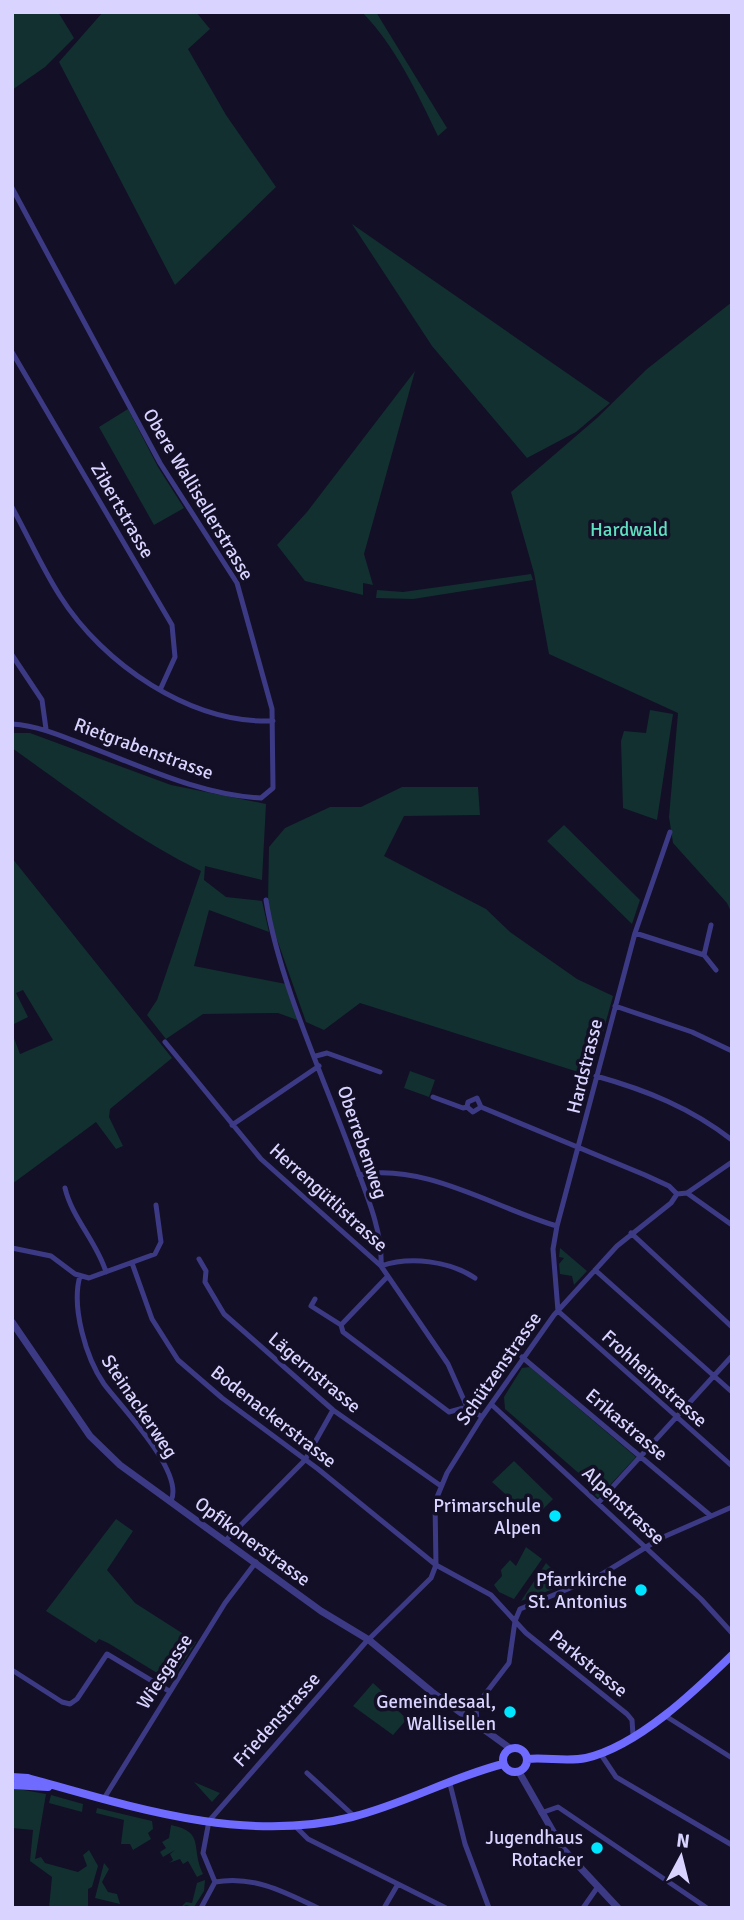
<svg xmlns="http://www.w3.org/2000/svg" width="744" height="1920" viewBox="0 0 744 1920" font-family="Signika,sans-serif">
<style>
.green{fill:#12302f}
.lines{fill:none;stroke-linecap:round;stroke-linejoin:round}
.minor{stroke:#3d3a85;stroke-width:5}
.tertiary{stroke:#3d3a85;stroke-width:7}
.secondary{stroke:#6f6bff;stroke-width:8}
.poi-dot{fill:#00e5ff;stroke:#130f26;stroke-width:2.5}
.labels{text-anchor:middle;stroke-width:7;stroke-linejoin:round;paint-order:stroke}
.street-label{font-size:19px;fill:#d9d4ff;stroke:#130f26}
.park-label{font-size:19px;fill:#5fe0c0;stroke:#130f26}
.poi-label{font-size:19px;fill:#d9d4ff;stroke:#130f26;text-anchor:end}
</style>
<rect width="100%" height="100%" fill="#130f26"/>
<path class="green" d="M12,12H58L74,38L45,67L12,90Z
M103,12H196L210,29L188,49L226,115L276,187L175,285L59,62Z
M362,12H376L447,128L438,136C417,93 396,47 362,12Z
M352,224L610,403L576,432L527,458L432,346Z
M732,302V914L727,903L673,843L669,817L678,713L549,654L534,573L511,492L597,418L647,369Z
M415,371L364,554L373,585L363,583V595L305,581L277,545L307,512Z
M128,409L158,467L184,508L154,525L99,427Z
M531,574L533,580L413,599L376,598L377,590L403,592Z
M650,710L673,714L657,820L623,808L621,741L624,731L646,733Z
M12,733H30L171,785L266,804L262,880L205,866L204,880L226,897L262,901L269,932L209,910L194,966L286,984L300,1021L278,1013L203,1014L166,1039L147,1015L157,1000L201,871C133,838 74,792 12,748Z
M402,787H478L480,815L404,816L384,856L486,909L510,932L577,979L613,996L591,1076L360,1003L324,1030L306,1022L272,925L268,901L269,847L285,828L330,807H361Z
M564,825L640,900L632,924L547,841Z
M12,858L172,1058L110,1109L109,1117L123,1146L116,1149L96,1122L12,1184V1033L20,1054L53,1040L23,990L16,993L28,1017L12,1025Z
M410,1071L435,1080L429,1097L404,1088Z
M560,1248L587,1271L574,1285L572,1276L560,1274L559,1264L564,1258L559,1257Z
M530,1367L636,1457L598,1498L595,1495L598,1490L505,1409L504,1397L522,1368Z
M514,1461L553,1499L541,1511L532,1500L523,1510L492,1482Z
M116,1519L133,1531L107,1570L135,1603L196,1642L175,1675L167,1679L108,1643L99,1639L96,1643L46,1611Z
M526,1547L542,1559L514,1599L499,1592L494,1585L502,1576L501,1570L510,1560L516,1566Z
M546,1563L567,1584L521,1601Z
M373,1683L395,1703L393,1706L407,1719L393,1735L353,1706Z
M194,1782L220,1793L212,1802Z
M12,1788L46,1794L35,1859L41,1857L45,1863L78,1872L87,1866L83,1855L89,1850L98,1866L92,1887L88,1889V1908H49L52,1877L30,1861L33,1830L12,1828Z
M51,1795L83,1804L82,1812L49,1803Z
M97,1808L152,1821L153,1829L148,1833L151,1839L133,1850L130,1844H121L124,1820L96,1813Z
M171,1825C206,1832 190,1848 203,1874L197,1877L188,1861L183,1864L180,1859L169,1863L173,1860L170,1854L175,1850L163,1857L160,1852L166,1848L162,1842L169,1838Z
M104,1863L109,1869L102,1882L108,1892L117,1894L120,1904L95,1898Z
M205,1880L204,1891L194,1907L186,1905L180,1908L186,1902L192,1903L197,1883Z"/>
<g class="lines">
<path class="minor" d="M12,188L160,463L237,583L272,709L273,788L261,798C202,795 145,768 90,747C64,737 41,726 12,724
M12,352L172,625L175,657L160,690
M12,507C28,536 42,568 60,596C103,664 190,724 273,721
M12,655L42,700L46,729
M266,900C279,982 324,1078 353,1158C365,1191 383,1231 381,1266
M635,933L704,955L716,970
M704,955L711,925
M615,1006L692,1032L732,1051
M165,1042L261,1159L381,1266L448,1364L467,1407L482,1417
M316,1056L327,1053L380,1072
M596,1076C646,1090 691,1108 732,1140
M433,1097L463,1108L467,1107
M481,1107L473,1112L467,1107L468,1102L477,1098L481,1107L645,1175L669,1186L677,1194
M232,1125L319,1066
M359,1175C424,1162 497,1209 557,1226
M65,1188C72,1218 97,1242 106,1272
M687,1193L732,1225
M631,1233L732,1327
M12,1248L51,1256L75,1274L89,1278L155,1254L161,1242L156,1205
M199,1259L206,1271L205,1282L224,1314L333,1410L441,1486
M132,1263L152,1319L178,1360L222,1398L318,1469L436,1565L491,1595L526,1633L627,1714L632,1720L633,1735
M381,1266C410,1256 450,1261 475,1278
M595,1270L732,1392
M80,1276C71,1307 86,1358 104,1384C121,1407 185,1472 171,1501
M388,1276L341,1325L343,1332L449,1412L467,1407
M315,1299L311,1306L341,1325
M558,1311L553,1249L557,1226L635,933L670,832
M558,1311L732,1466
M522,1357L711,1516
M491,1404L701,1599L732,1633
M598,1503L732,1356
M226,1540L305,1460L333,1410
M12,1670L62,1702L70,1704L77,1699L107,1654L169,1691
M664,1715L732,1758
M477,1724L476,1706L509,1663L515,1621L520,1609L599,1576L661,1538L732,1507
M600,1753L616,1777L732,1845
M307,1773L355,1817
M450,1784L465,1844L489,1908
M103,1800L225,1603L256,1562
M541,1813L558,1807L707,1908
M296,1827L308,1839L446,1908
M215,1882C253,1875 285,1892 318,1908
M201,1908L215,1882L203,1853L209,1821L365,1643L431,1578L436,1565L435,1502L447,1473L482,1417L554,1315L617,1246L671,1203L677,1194L687,1193L732,1162
M384,1908L398,1884
M583,1908L597,1888"/>
<path class="tertiary" d="M12,1322L90,1436L120,1465L321,1611L369,1640L432,1692L511,1749
M519,1772L563,1849L618,1908"/>
<path class="secondary" d="M503 1760a12 12 0 1 1 24 0a12 12 0 1 1-24 0Z
M527,1759C546,1757 567,1762 586,1758C638,1746 695,1691 732,1655
M12,1777L28,1778C132,1807 244,1844 352,1817C404,1804 452,1777 503,1764
M12,1785L48,1787"/>
</g>
<g class="poi-dot">
<circle cx="555" cy="1516" r="7"/>
<circle cx="641" cy="1590" r="7"/>
<circle cx="510" cy="1712" r="7"/>
<circle cx="597" cy="1848" r="7"/>
</g>
<g class="labels">
<g class="street-label">
<text transform="translate(199 494) rotate(59)" y="7">Obere Wallisellerstrasse</text>
<text transform="translate(123 510) rotate(60)" y="7">Zibertstrasse</text>
<text transform="translate(144 748) rotate(20)" y="7">Rietgrabenstrasse</text>
<text transform="translate(584 1066) rotate(-76)" y="7">Hardstrasse</text>
<text transform="translate(363 1142) rotate(71)" y="7">Oberrebenweg</text>
<text transform="translate(329 1197) rotate(42)" y="7">Herrengütlistrasse</text>
<text transform="translate(498 1368) rotate(-55)" y="7">Schützenstrasse</text>
<text transform="translate(315 1372) rotate(40)" y="7">Lägernstrasse</text>
<text transform="translate(655 1378) rotate(42)" y="7">Frohheimstrasse</text>
<text transform="translate(140 1406) rotate(56)" y="7">Steinackerweg</text>
<text transform="translate(274 1416) rotate(38)" y="7">Bodenackerstrasse</text>
<text transform="translate(627 1424) rotate(40)" y="7">Erikastrasse</text>
<text transform="translate(624 1505) rotate(43)" y="7">Alpenstrasse</text>
<text transform="translate(253 1541) rotate(36)" y="7">Opfikonerstrasse</text>
<text transform="translate(589 1663) rotate(39)" y="7">Parkstrasse</text>
<text transform="translate(164 1671) rotate(-57)" y="7">Wiesgasse</text>
<text transform="translate(276 1719) rotate(-48)" y="7">Friedenstrasse</text>
</g>
<g class="park-label">
<text x="629" y="536">Hardwald</text>
</g>
<g class="poi-label">
<text x="541" y="1512">Primarschule<tspan x="541" dy="22">Alpen</tspan></text>
<text x="627" y="1586">Pfarrkirche<tspan x="627" dy="22">St. Antonius</tspan></text>
<text x="496" y="1708">Gemeindesaal,<tspan x="496" dy="22">Wallisellen</tspan></text>
<text x="583" y="1844">Jugendhaus<tspan x="583" dy="22">Rotacker</tspan></text>
</g>
</g>
<rect width="744" height="1920" fill="none" stroke="#d9d4ff" stroke-width="28"/>
<g transform="translate(681 1857) rotate(7)" stroke="#130f26" stroke-width="5" paint-order="stroke">
<path d="M0-5L12 26L0 18L-12 26Z" fill="#d9d4ff"/>
<text y="-10" font-size="19" font-weight="bold" text-anchor="middle" fill="#d9d4ff">N</text>
</g>
</svg>
